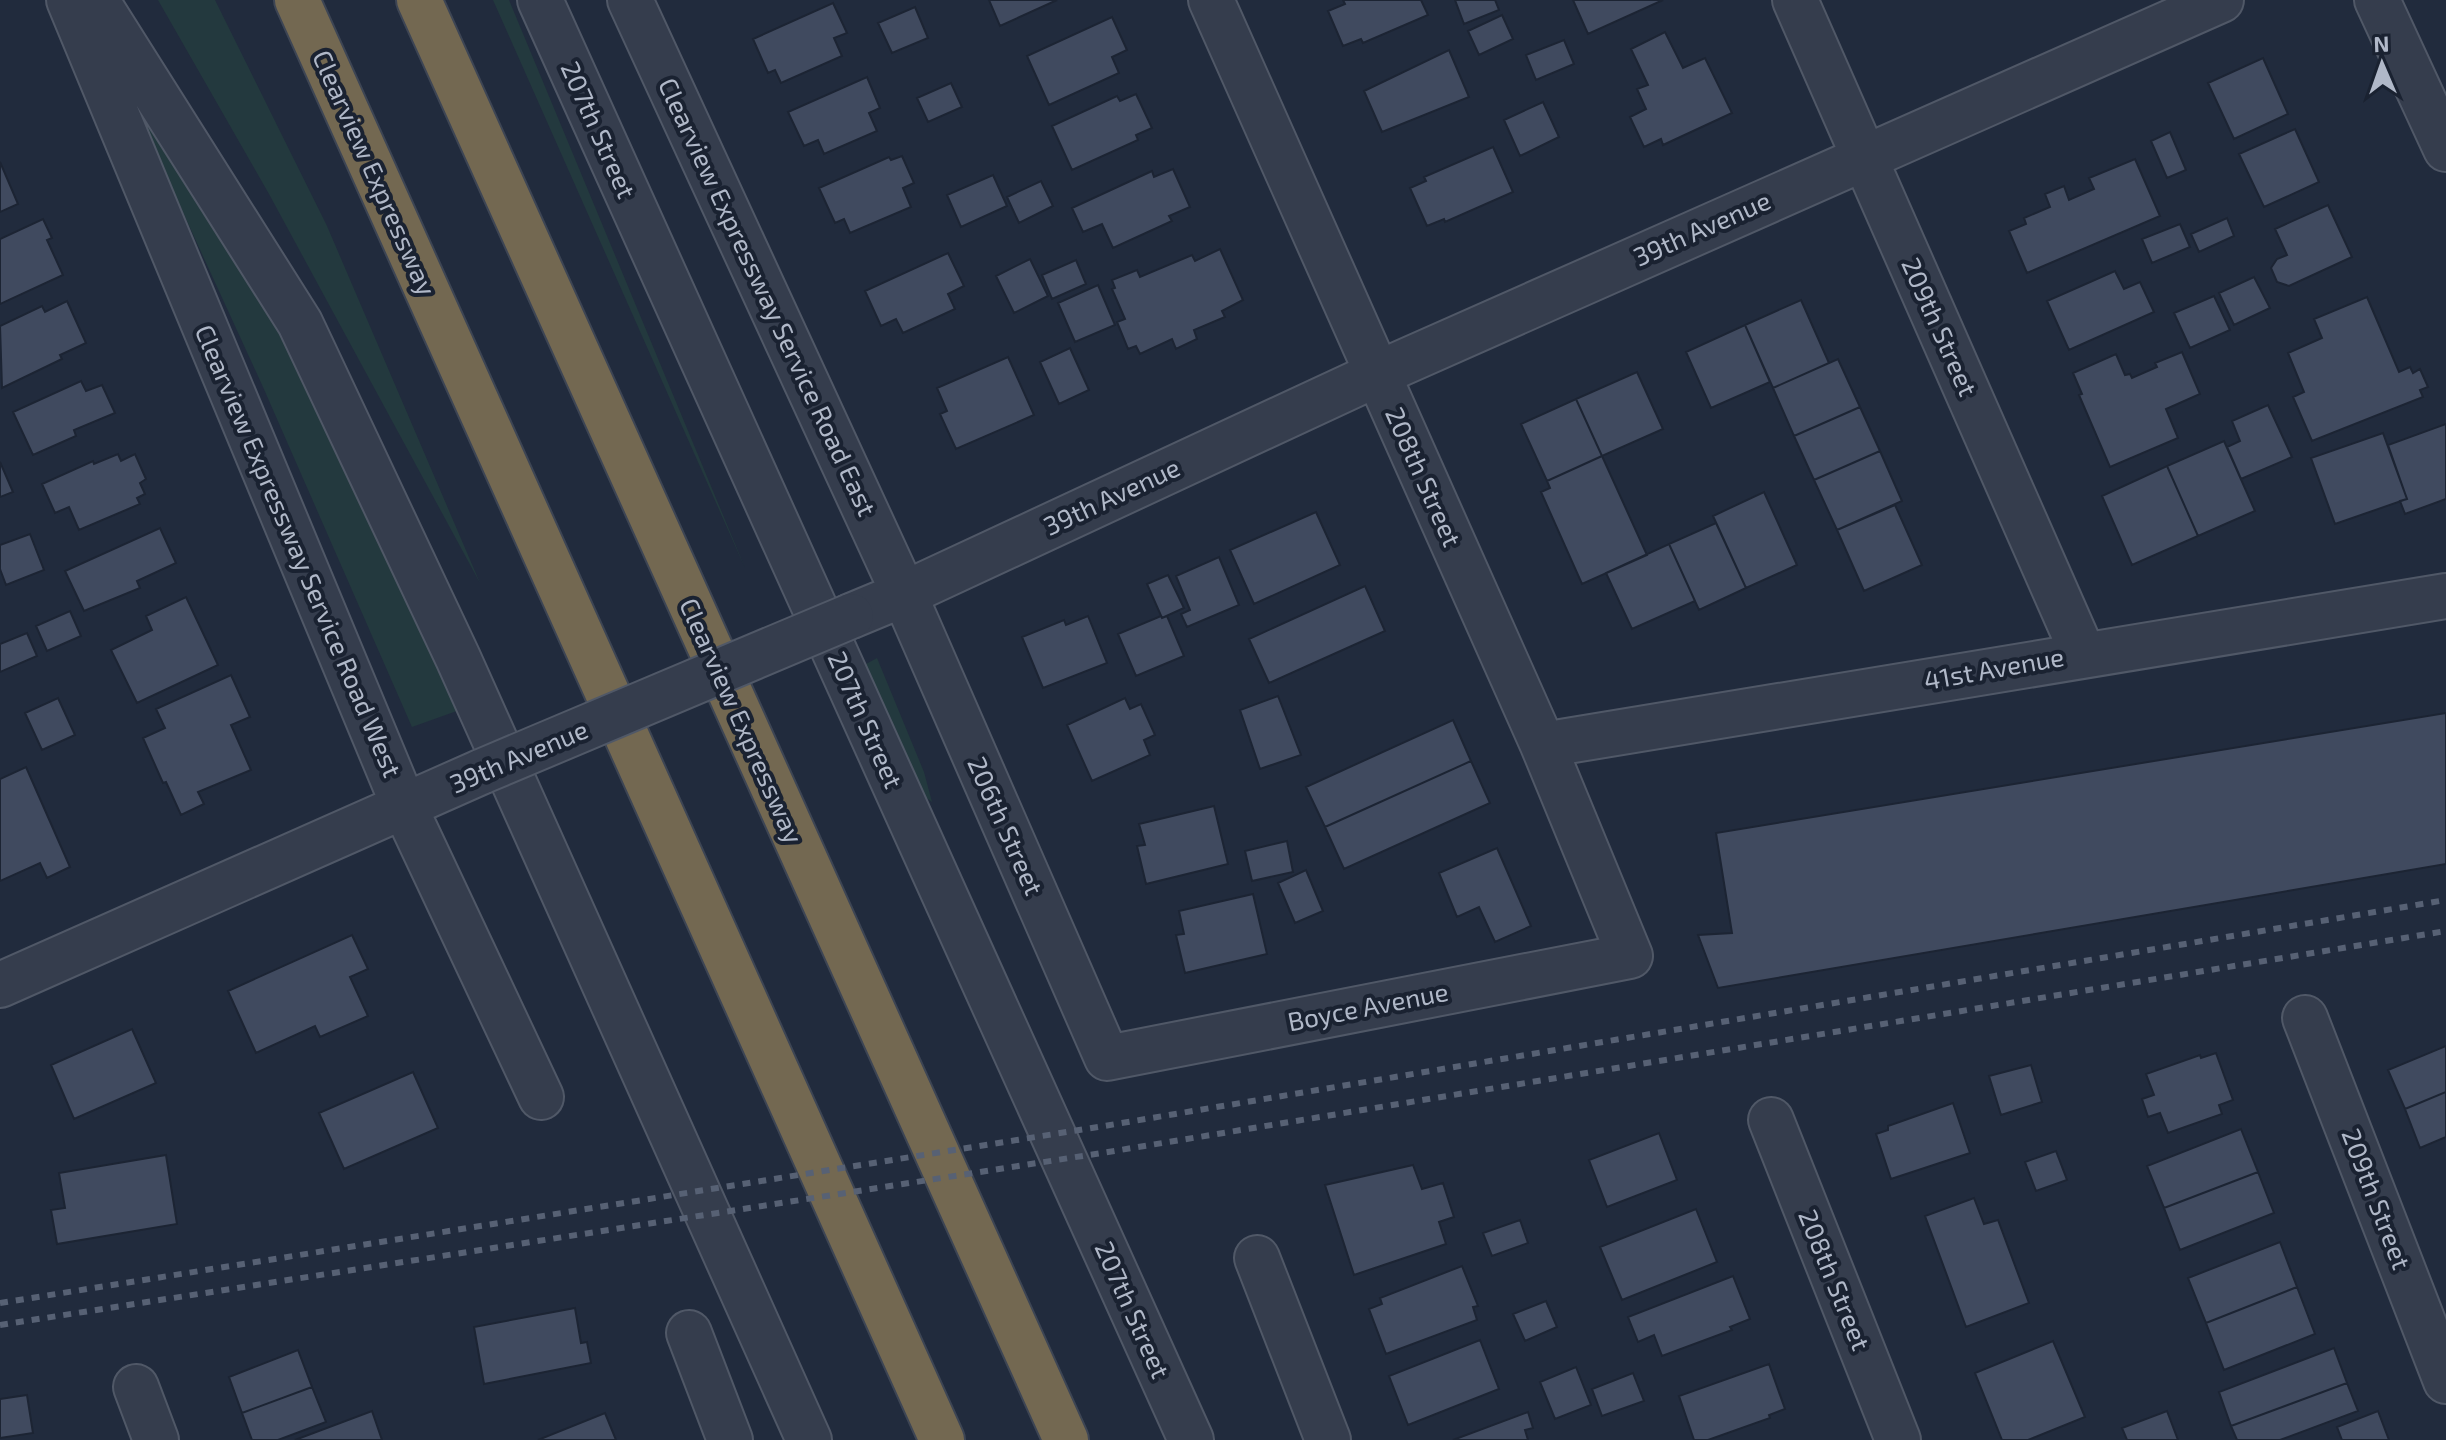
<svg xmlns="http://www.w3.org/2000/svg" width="2446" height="1440" viewBox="0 0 2446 1440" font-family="'Exo 2',sans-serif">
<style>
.green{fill:#23393e}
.building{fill:#404a5f;stroke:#1c2433;stroke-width:2}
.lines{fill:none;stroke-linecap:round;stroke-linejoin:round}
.minor-casing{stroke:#505867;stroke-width:48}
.highway-casing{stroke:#3d4554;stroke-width:48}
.minor{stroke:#353d4d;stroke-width:44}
.highway{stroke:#736851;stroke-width:44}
.rail{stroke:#576174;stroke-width:6;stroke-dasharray:8 8;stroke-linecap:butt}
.minor-bridge-casing{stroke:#505867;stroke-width:48;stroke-linecap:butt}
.minor-bridge{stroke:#353d4d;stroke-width:44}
.labels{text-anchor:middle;stroke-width:8;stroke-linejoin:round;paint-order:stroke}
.street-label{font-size:26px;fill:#b0b8c8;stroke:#1a2231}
</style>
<rect width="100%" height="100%" fill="#212b3d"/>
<path class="green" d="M158,0H215L327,226L480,583L269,194Z
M493,0H509L745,568Z
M114,62L297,349L468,707L412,727L263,387Z
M877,658L924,772L932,802L913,788L859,668Z"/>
<path class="building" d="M989,0H1057L1000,26Z
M1343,0H1421L1428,15L1363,43L1361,39L1343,46L1328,11L1345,4Z
M1455,0H1495L1499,10L1464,24Z
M1573,0H1663L1588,34Z
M833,3L847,33L834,38L842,56L781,83L775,70L768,73L753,39Z
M915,7L928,38L892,53L878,23Z
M1502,15L1513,39L1479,55L1468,31Z
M1112,17L1127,50L1112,57L1119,73L1049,105L1027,56Z
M1665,32L1683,68L1705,58L1732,113L1663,145L1661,139L1644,147L1630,117L1646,109L1637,89L1648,85L1631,49Z
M1564,40L1574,64L1536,80L1526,55Z
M1449,50L1469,97L1382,132L1364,91Z
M2263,58L2288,114L2234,139L2208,83Z
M867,77L880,108L869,113L877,131L824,154L818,140L804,146L788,112Z
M951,83L962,107L928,122L917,98Z
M1136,94L1152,128L1136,135L1138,140L1072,170L1052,126L1117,96L1120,101Z
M1543,102L1559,137L1520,156L1504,120Z
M2295,129L2319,182L2264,207L2239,154Z
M2170,132L2186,170L2167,178L2151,141Z
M1493,147L1513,192L1445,222L1444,219L1427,226L1410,188L1426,181L1424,177Z
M902,156L914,183L903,188L911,207L850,233L844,219L835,223L819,188L889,157L891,160Z
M2135,159L2160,216L2027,273L2009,231L2026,224L2024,218L2050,207L2045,194L2064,186L2069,200L2094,189L2089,178Z
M0,162L18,204L0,212Z
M1173,169L1190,207L1169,216L1172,221L1113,248L1102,224L1083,232L1072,208L1152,171L1154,177Z
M993,175L1007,206L961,227L947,195Z
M1041,181L1053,206L1019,223L1007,197Z
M2328,205L2352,257L2289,286L2277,282L2271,268L2277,259L2287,255L2275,229Z
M2227,218L2234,236L2199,252L2191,234Z
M43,219L52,238L47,240L63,275L0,304V239Z
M2180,224L2190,247L2152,263L2142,239Z
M1220,249L1243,300L1222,311L1225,317L1194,330L1197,339L1176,349L1172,339L1140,354L1136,346L1128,349L1117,322L1125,319L1112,289L1115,288L1112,280L1137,270L1140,277L1192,255L1195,261Z
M948,253L964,286L948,294L955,309L903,333L896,319L881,326L865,291Z
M1030,259L1048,296L1014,313L996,276Z
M1076,260L1086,284L1052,299L1042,275Z
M2115,271L2124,289L2140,282L2154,312L2069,350L2047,301Z
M2254,277L2270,308L2234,325L2219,293Z
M1098,285L1115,325L1075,342L1058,303Z
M2214,296L2230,330L2190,348L2174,313Z
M2367,297L2399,372L2410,367L2413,373L2420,369L2428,387L2420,390L2423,397L2312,441L2293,397L2304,392L2288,353L2322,338L2314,319Z
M1801,300L1829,363L1773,388L1745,325Z
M67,301L86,343L60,355L62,359L2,388L0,326L42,306L45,312Z
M1745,325L1770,382L1711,408L1686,352Z
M1070,348L1089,390L1059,404L1040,362Z
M2182,352L2200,394L2166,409L2178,438L2110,467L2079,395L2082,394L2073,373L2116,354L2125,375L2130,374L2132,378L2157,367L2155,363Z
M1008,357L1034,415L956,449L940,414L947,411L937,388Z
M1838,359L1860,407L1794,436L1773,388Z
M1637,372L1663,429L1602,456L1576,399Z
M81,381L86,391L102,385L115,413L74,430L76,436L33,455L13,412Z
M1576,399L1602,456L1547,481L1521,424Z
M2268,405L2292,457L2241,479L2227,447L2240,441L2232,421Z
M1860,407L1880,451L1814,480L1794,436Z
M2446,424V499L2405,514L2400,501L2407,499L2388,445Z
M2383,433L2407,499L2335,524L2311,458Z
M2224,441L2255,511L2198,536L2167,466Z
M1880,451L1902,501L1837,530L1814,480Z
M118,454L121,461L135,454L146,479L140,483L145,494L137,498L140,504L79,530L69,507L55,513L42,484L93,461L94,464Z
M1602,456L1647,555L1582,584L1541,492L1550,488L1547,481Z
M0,462L13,492L0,497Z
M2167,466L2198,536L2132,565L2102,496Z
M1764,492L1797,565L1746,588L1713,516Z
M1895,505L1922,565L1864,591L1837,530Z
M1316,512L1340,565L1254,604L1230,550Z
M1716,523L1746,588L1699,610L1669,544Z
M160,528L176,563L137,581L140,588L84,611L65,571Z
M30,534L44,570L6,585L0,569V545Z
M1669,544L1695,601L1632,629L1606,573Z
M1219,557L1239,605L1187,627L1181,614L1190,610L1176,576Z
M1168,575L1184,608L1162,618L1147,584Z
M1365,586L1385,631L1269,683L1249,639Z
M186,597L218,665L137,703L111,650L152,630L146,616Z
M70,611L81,636L47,651L36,626Z
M1088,616L1107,663L1043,688L1022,637L1064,620L1066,625Z
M1161,616L1162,618L1167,616L1184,656L1136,676L1118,634Z
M27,633L37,656L0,672V644Z
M231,675L250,717L231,725L251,770L198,792L204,804L181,815L166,782L163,783L143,738L165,728L156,709Z
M1278,696L1301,755L1260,769L1240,710Z
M58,698L75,735L42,750L25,713Z
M1125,698L1130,709L1141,704L1155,735L1144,740L1150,755L1092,781L1067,725Z
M2446,713V864L1718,988L1698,935L1732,933L1716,833Z
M1453,720L1471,761L1325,827L1306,787Z
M1471,761L1490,803L1344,869L1325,827Z
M26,767L70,867L47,878L40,863L0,881V779Z
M1214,806L1228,864L1146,884L1137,846L1145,845L1139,824Z
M1287,841L1293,872L1252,881L1245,851Z
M1497,848L1531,926L1495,942L1479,907L1457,917L1439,873Z
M1306,870L1323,911L1295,923L1278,883Z
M1253,894L1267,954L1185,973L1176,935L1184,934L1179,911Z
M352,935L368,969L350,977L368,1016L320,1037L315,1026L256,1053L228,991Z
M132,1029L156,1083L74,1119L51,1065Z
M2446,1046V1092L2405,1109L2388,1070Z
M2216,1053L2233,1100L2219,1105L2222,1114L2168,1133L2160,1113L2148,1117L2142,1099L2154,1095L2146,1074L2200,1055L2201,1058Z
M2031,1065L2042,1102L2001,1115L1989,1076Z
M413,1072L438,1128L344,1169L319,1113Z
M2446,1092V1137L2420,1148L2405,1109Z
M1953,1103L1970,1153L1891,1179L1876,1134L1888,1130V1126Z
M2241,1129L2258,1172L2164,1208L2147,1166Z
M1659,1133L1677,1180L1607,1207L1589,1160Z
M2056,1151L2067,1180L2036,1191L2025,1162Z
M166,1155L177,1224L57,1244L51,1210L65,1208L59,1173Z
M1413,1165L1422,1189L1443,1183L1454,1217L1439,1222L1446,1244L1354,1275L1325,1185Z
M2258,1172L2274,1213L2180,1250L2164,1208Z
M1974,1198L1984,1224L1998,1220L2029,1303L1966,1327L1925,1216Z
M1696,1209L1717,1262L1622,1300L1600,1247Z
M1520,1220L1528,1243L1492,1256L1483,1233Z
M2280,1242L2297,1287L2206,1323L2188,1278Z
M1462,1266L1478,1306L1473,1307L1477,1320L1386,1354L1369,1309L1382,1304L1380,1298Z
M1733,1276L1750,1319L1730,1327L1732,1330L1662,1356L1654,1335L1638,1342L1628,1317Z
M2297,1287L2315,1334L2224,1370L2206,1323Z
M1546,1301L1557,1327L1525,1341L1513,1314Z
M575,1308L581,1343L587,1342L591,1363L484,1384L474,1327Z
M1480,1340L1499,1389L1408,1425L1389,1376Z
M2053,1341L2085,1417L2028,1440H2002L1975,1373Z
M2334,1348L2347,1383L2231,1426L2219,1392Z
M298,1350L312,1387L242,1413L229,1377Z
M1769,1364L1785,1409L1769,1415L1770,1418L1708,1440H1694L1679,1396Z
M1576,1367L1591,1405L1555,1419L1540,1382Z
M1633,1373L1644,1401L1602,1416L1592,1389Z
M2347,1383L2358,1411L2280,1440H2237L2231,1426Z
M312,1387L326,1422L278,1440H252L242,1413Z
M27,1395L33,1433L0,1438V1399Z
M372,1411L382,1440H295Z
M2167,1411L2178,1440H2127L2122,1428Z
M2378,1411L2389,1440H2342L2337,1427Z
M1528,1412L1533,1428L1525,1430L1528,1440H1453Z
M605,1413L616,1440H538Z"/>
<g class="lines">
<g class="minor-casing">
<path id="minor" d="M69,0L404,806L541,1097
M96,0L300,323L458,658L809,1440
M540,0L1191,1440
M630,0L904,594L1107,1058L1630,956L1543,745L1211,0
M1795,0L2083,654
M2377,0L2446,149
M851,616L904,594L1377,374L2221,0
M1543,745L2446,596
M0,985L483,771
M2305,1018L2446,1381
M1771,1120L1898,1440
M1257,1258L1328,1440
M689,1333L730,1440
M136,1387L156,1440"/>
</g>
<g class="highway-casing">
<path id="highway" d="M297,0L942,1440
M419,0L1066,1440"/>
</g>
<use href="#minor" class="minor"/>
<use href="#highway" class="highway"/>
<path class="rail" d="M0,1303L1098,1127L2446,900
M0,1325L1108,1152L2446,931"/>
<g class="minor-bridge-casing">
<path id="minor-bridge" d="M483,771L851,616"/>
</g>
<use href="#minor-bridge" class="minor-bridge"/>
</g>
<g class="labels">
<g class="street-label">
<text transform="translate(598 130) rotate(66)" y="9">207th Street</text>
<text transform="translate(374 173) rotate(66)" y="9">Clearview Expressway</text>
<text transform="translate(1702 229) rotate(-24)" y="9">39th Avenue</text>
<text transform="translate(767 297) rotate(65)" y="9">Clearview Expressway Service Road East</text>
<text transform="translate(1939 327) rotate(66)" y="9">209th Street</text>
<text transform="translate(1423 477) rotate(66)" y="9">208th Street</text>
<text transform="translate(1112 497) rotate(-25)" y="9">39th Avenue</text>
<text transform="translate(298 551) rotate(67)" y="9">Clearview Expressway Service Road West</text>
<text transform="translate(1994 669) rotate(-10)" y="9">41st Avenue</text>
<text transform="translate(865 720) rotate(66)" y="9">207th Street</text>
<text transform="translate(741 721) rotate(66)" y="9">Clearview Expressway</text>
<text transform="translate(519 757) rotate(-23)" y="9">39th Avenue</text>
<text transform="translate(1005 826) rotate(66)" y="9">206th Street</text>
<text transform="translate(1368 1007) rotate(-11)" y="9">Boyce Avenue</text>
<text transform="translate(2376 1199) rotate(69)" y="9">209th Street</text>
<text transform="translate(1834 1280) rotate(68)" y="9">208th Street</text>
<text transform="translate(1132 1310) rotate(66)" y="9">207th Street</text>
</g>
</g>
<g transform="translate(2382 64) rotate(358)" stroke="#1a2231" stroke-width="6" paint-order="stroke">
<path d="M0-6L14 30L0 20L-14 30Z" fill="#b0b8c8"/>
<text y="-12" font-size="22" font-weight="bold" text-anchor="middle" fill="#b0b8c8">N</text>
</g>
</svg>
